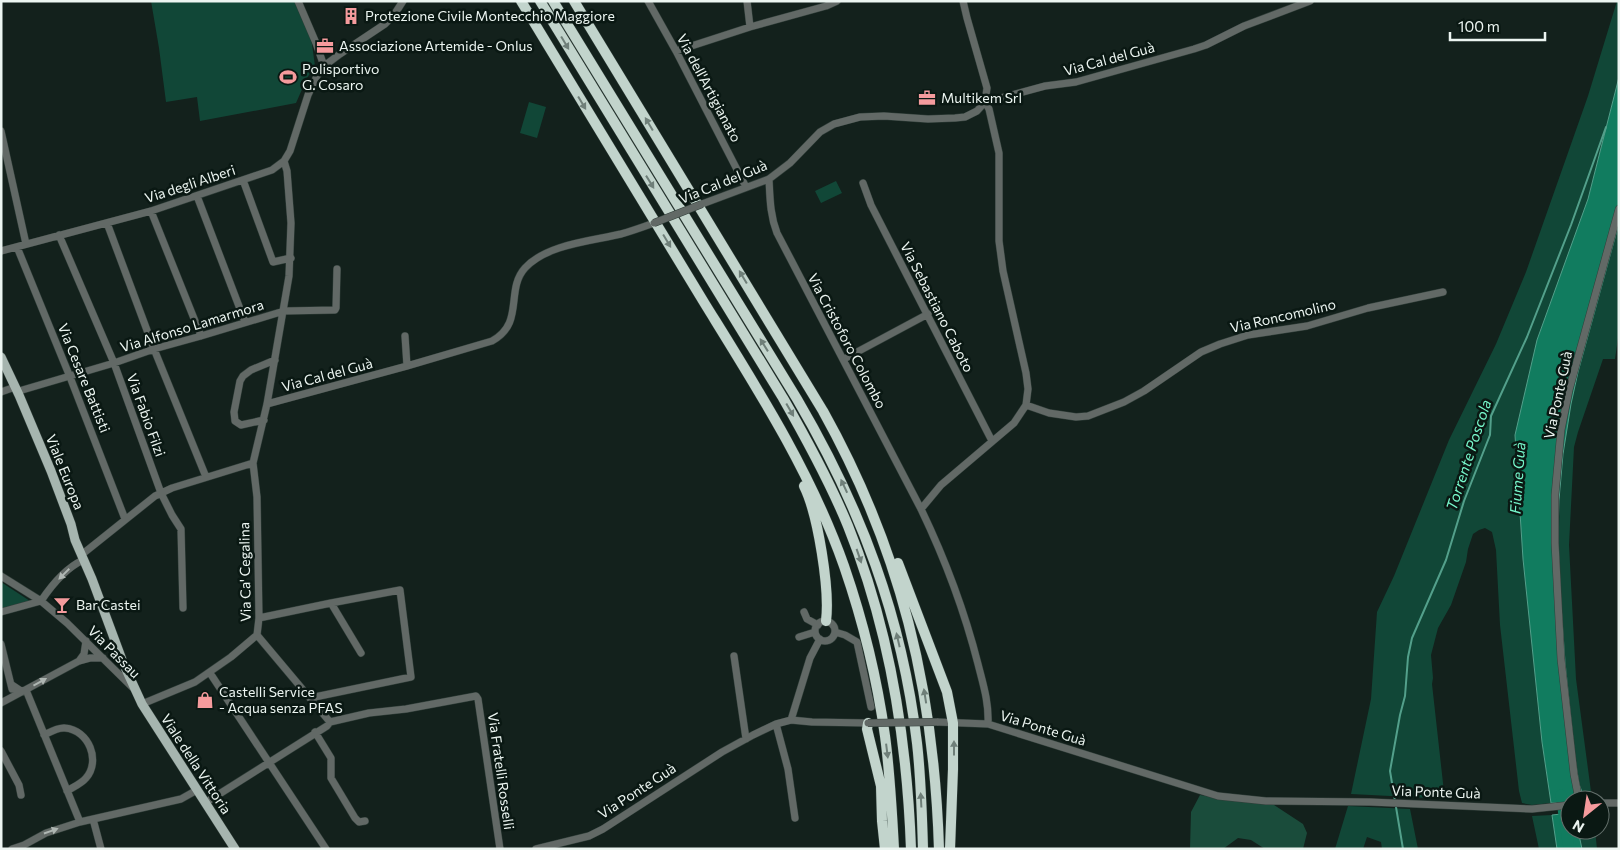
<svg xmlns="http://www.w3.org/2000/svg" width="1620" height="850" viewBox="0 0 1620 850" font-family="Commissioner,sans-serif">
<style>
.green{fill:#114737}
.forest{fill:#1a4c3b}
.water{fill:#117c5f;stroke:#53a08b}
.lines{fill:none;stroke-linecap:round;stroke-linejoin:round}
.stream{stroke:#53a08b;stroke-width:2}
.river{stroke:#117c5f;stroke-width:11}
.minor-casing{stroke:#313f3a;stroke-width:8}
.major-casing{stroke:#313f3a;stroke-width:10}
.highway-casing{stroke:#313f3a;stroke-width:11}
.minor{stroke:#626966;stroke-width:7}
.major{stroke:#a6b5af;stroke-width:9}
.highway{stroke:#c2d4cc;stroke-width:10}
.minor-bridge-casing{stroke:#313f3a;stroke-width:8;stroke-linecap:butt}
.minor-bridge{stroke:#626966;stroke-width:7}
.oneway{fill:#6f7f79}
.oneway2{fill:#aeb6b2}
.labels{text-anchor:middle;stroke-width:5;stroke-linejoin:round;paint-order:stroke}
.poi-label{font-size:14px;fill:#ecf5f1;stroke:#0a1813;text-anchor:start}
.street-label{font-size:14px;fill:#ecf5f1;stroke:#0a1813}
.water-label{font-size:15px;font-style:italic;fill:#76f6ca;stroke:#0a1813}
</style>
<rect width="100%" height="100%" fill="#13211c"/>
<path class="green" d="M151,1H296L311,37L315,66L307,78L296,103L200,121L197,97L166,102L159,48Z
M1617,1H1619V77L1588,199L1515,435L1523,559L1542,742L1551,803L1532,805L1522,803L1519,791L1500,625L1496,550L1492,532L1485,528L1479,530L1473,534L1468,549L1466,562L1451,605L1438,628L1431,655L1433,678L1432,684L1444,792L1448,794L1449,799L1351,794L1371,699L1377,612L1394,576L1449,440L1496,344L1526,272L1588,96Z
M529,102L546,107L537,138L520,133Z
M836,181L842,193L821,203L815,191Z
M1619,223V331L1615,359H1603L1578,432L1574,447L1569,545L1576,679L1592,799L1585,800C1575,785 1572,728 1570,707C1560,616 1553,523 1566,432C1571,395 1581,360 1590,325C1600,291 1609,257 1619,223Z
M1,582L30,601L1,609Z
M1348,806L1410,809L1418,849H1382L1381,842L1367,837L1363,849H1335Z
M1552,815L1557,849H1539L1532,816Z
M1578,830H1595L1597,849H1582Z"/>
<path class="forest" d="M1200,795L1225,799L1271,803L1303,824L1307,833L1303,849H1265L1251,840L1238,838L1223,849H1190L1191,812Z"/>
<path class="water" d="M1619,77V223L1578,372L1571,404L1563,454L1559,500L1558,534L1560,591L1565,662L1575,758L1579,784L1585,800H1570V802L1551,803L1542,742L1523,559L1515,435L1537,340L1588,199Z
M1570,813V830H1578L1582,849H1557L1552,815Z"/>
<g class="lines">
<path class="stream" d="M1403,849L1390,771L1400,715L1405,696L1408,657L1412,638L1446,560L1464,501L1490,435L1491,416L1527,337L1571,225L1606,127"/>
<path class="river" d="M1561,795L1569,849"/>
<g class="minor-casing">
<path id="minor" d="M298,1L316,43L324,66
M648,1L676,51L746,187
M747,1L750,27
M676,51L750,27L826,6L837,1
M986,99H997L1045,86L1076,82L1194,49L1206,45L1244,26L1310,1
M1,131L26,244
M769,179C770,198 770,215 777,233L921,509C945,559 964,609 978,664C983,684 989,702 988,724
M243,180L273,262L291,258
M863,183L871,205L992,441
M197,196L245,322
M702,204L769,179L790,163L820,132L834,124L860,117L884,116L928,119L955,118L965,117L977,111L985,102L987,88L967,18L963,1
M151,211L201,336
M107,223L154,349L206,477
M59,235L114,363L161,493L172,515L181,529L183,608
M17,247L70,377L125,519
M1,251L151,211L272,170L284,161L290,151L308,95L317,76L324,66L340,54L385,24L394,15L403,1
M405,336L407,366
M844,359L928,314
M19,391L114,363L154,349L201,336L284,311L335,310L336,308L337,269
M1,392L15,387
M267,404L407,366L492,341C525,323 505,290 525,268C547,244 592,241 621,234C632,231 643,227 654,223
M1026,405L1049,413L1076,417L1088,416L1124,402L1144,391L1201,352L1220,344L1248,335L1307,326L1368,308L1443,292
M264,420L241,425L235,421L234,412L240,381L243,376L251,370L275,360
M921,509L941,485L1014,423L1026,405L1028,389L1026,373L1003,271L999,241V153L989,109L985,102
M85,552L155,496L172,488L253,463L267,404L289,276L291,223L287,171L284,161
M1,576L41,601L67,623L132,687
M41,601C51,586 66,568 83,560
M1,612L41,601
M804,612L807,619L818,625
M259,618L331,603L361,653
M815 631a10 10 0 1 1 20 0a10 10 0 1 1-20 0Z
M835,632L845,635L857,642L871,707
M257,635L330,722
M799,637L815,632
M1,644L12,689
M734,656L746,739
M79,661L84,654L86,641
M210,673L326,849
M12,685L21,691L26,690L80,822
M310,698L411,677L400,590L331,603
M1,703L79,661L90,658H103
M142,704L195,682L231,657L257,635L259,618L257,497L253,463
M791,720L810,658L820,639
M937,722L988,724L1218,796L1266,801L1370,802L1532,809L1570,805
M776,724L788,769L795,818
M315,732L331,758V778L355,818L359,822L365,821
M44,735C50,732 58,727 65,728C89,730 101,761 86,778C81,784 73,787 67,791
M1,751L19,785L21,795
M1579,800L1574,774L1561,659L1555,543V495L1561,430L1569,390L1619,209
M205,803L327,726L330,722L369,713L406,709L476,696L478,699L500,849
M1600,803H1619
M93,819L101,849
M12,849L24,845L46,833L80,822L181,799L197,790
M536,849L589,836L603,829L722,752L753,735L776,724L791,720L812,722L868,723"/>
</g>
<g class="major-casing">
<path id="major" d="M1,357L19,395L51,471L71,524L75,540L92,579L124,665L142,704L235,849"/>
</g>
<g class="highway-casing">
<path id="highway" d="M521,1C582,102 644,203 705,304C757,388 811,472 844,566C863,621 877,678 885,736C890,773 892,811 894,849
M540,1L783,398C807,440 830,482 848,526C890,630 907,738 911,849
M553,1L797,399C861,508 902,617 917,743C921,778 922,813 923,849
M574,1L823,411C901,551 934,689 939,849
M804,486C818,514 830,590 826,621
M898,563L947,692L953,723V769L950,849
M868,723L867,729L881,786L882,821L885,849"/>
</g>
<use href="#minor" class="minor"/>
<use href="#major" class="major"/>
<use href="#highway" class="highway"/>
<g class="minor-bridge-casing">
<path id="minor-bridge" d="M654,223L702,204
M868,723L937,722"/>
</g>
<use href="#minor-bridge" class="minor-bridge"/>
</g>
<defs><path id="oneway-solid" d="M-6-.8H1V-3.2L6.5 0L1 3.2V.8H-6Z" transform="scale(1.25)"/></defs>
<g class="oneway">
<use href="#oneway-solid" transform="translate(565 43) rotate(59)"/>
<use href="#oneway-solid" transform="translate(582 103) rotate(59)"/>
<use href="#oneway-solid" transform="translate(649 124) rotate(-121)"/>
<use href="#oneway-solid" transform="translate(650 182) rotate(58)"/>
<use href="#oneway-solid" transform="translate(667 241) rotate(59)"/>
<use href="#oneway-solid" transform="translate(743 277) rotate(-121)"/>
<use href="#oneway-solid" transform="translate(764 345) rotate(-122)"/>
<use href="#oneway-solid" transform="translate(790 410) rotate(60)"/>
<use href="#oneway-solid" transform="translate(844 486) rotate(-115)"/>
<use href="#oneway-solid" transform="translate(859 556) rotate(71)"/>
<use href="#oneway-solid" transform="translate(898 640) rotate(-103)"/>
<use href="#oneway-solid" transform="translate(925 696) rotate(-99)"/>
<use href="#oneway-solid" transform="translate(954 748) rotate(-90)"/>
<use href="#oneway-solid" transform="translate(887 751) rotate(83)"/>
<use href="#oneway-solid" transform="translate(921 800) rotate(-93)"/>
</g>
<g class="oneway2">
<use href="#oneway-solid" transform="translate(64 574) rotate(135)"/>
<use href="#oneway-solid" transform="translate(40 682) rotate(-29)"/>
<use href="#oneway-solid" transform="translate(51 831) rotate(-19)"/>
</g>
<defs>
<g id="building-bare" transform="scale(1.35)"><path d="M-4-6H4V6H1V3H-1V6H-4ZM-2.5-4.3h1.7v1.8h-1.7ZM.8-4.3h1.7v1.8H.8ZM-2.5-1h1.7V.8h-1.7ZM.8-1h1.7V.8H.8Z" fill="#f59b9d" stroke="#0a1813" stroke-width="2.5" paint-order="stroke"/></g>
<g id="office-bare" transform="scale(1.35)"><path d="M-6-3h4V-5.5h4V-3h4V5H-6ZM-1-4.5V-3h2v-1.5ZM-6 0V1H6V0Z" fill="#f59b9d" stroke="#0a1813" stroke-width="2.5" paint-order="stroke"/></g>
<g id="stadium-bare" transform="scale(1.35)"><path d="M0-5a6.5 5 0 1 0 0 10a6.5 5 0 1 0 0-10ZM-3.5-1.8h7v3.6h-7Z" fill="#f59b9d" stroke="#0a1813" stroke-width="2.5" paint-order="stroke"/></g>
<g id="bar-bare" transform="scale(1.35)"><path d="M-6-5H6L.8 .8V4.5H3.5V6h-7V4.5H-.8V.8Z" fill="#f59b9d" stroke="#0a1813" stroke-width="2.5" paint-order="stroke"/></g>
<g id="shop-bare" transform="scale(1.35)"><path d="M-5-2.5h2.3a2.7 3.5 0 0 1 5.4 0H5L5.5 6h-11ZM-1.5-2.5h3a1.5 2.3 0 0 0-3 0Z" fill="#f59b9d" stroke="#0a1813" stroke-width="2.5" paint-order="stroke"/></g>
</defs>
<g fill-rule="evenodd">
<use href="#building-bare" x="351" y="16"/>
<use href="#office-bare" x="325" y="46"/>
<use href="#stadium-bare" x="288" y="77"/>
<use href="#office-bare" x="927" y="98"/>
<use href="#bar-bare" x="62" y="605"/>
<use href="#shop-bare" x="205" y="700"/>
</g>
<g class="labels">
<g class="poi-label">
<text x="365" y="21">Protezione Civile Montecchio Maggiore</text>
<text x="339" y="51">Associazione Artemide - Onlus</text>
<text x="302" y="74">Polisportivo<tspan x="302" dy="16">G. Cosaro</tspan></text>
<text x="941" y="103">Multikem Srl</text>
<text x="76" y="610">Bar Castei</text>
<text x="219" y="697">Castelli Service<tspan x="219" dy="16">- Acqua senza PFAS</tspan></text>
</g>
<g class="street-label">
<text transform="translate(1109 59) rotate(-15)" y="5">Via Cal del Guà</text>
<text transform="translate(709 88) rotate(62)" y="5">Via dell'Artigianato</text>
<text transform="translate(723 182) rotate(-22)" y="5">Via Cal del Guà</text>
<text transform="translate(190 184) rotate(-18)" y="5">Via degli Alberi</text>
<text transform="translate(937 307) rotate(63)" y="5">Via Sebastiano Caboto</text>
<text transform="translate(1283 316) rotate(-13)" y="5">Via Roncomolino</text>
<text transform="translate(192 326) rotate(-17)" y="5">Via Alfonso Lamarmora</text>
<text transform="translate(847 341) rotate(62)" y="5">Via Cristoforo Colombo</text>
<text transform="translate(327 375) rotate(-15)" y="5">Via Cal del Guà</text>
<text transform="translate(84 378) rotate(68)" y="5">Via Cesare Battisti</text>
<text transform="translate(1558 395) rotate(-78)" y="5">Via Ponte Guà</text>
<text transform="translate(146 415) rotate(70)" y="5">Via Fabio Filzi</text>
<text transform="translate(65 472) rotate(68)" y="5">Viale Europa</text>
<text transform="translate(245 572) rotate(-91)" y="5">Via Ca' Cegalina</text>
<text transform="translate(114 652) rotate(45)" y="5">Via Passau</text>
<text transform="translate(1043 728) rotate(17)" y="5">Via Ponte Guà</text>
<text transform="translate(196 764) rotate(57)" y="5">Viale della Vittoria</text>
<text transform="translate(501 771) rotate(82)" y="5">Via Fratelli Rosselli</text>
<text transform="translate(637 791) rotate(-33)" y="5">Via Ponte Guà</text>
<text transform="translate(1436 792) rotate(2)" y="5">Via Ponte Guà</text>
</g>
<g class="water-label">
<text transform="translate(1469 455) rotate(-72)" y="5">Torrente Poscola</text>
<text transform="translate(1518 478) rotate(-86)" y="5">Fiume Guà</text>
</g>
</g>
<rect width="1620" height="850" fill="none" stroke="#ecf5f1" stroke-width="5"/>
<g transform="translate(1585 815) rotate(210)"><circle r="24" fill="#0a1813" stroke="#64706c"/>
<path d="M0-4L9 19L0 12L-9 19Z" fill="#f59b9d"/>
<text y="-8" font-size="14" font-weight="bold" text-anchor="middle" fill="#ecf5f1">N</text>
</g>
<path d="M1450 32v8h95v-8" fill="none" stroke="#ecf5f1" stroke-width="2.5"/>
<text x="1458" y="32" font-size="15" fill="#ecf5f1" stroke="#0a1813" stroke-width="4" paint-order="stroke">100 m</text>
</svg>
